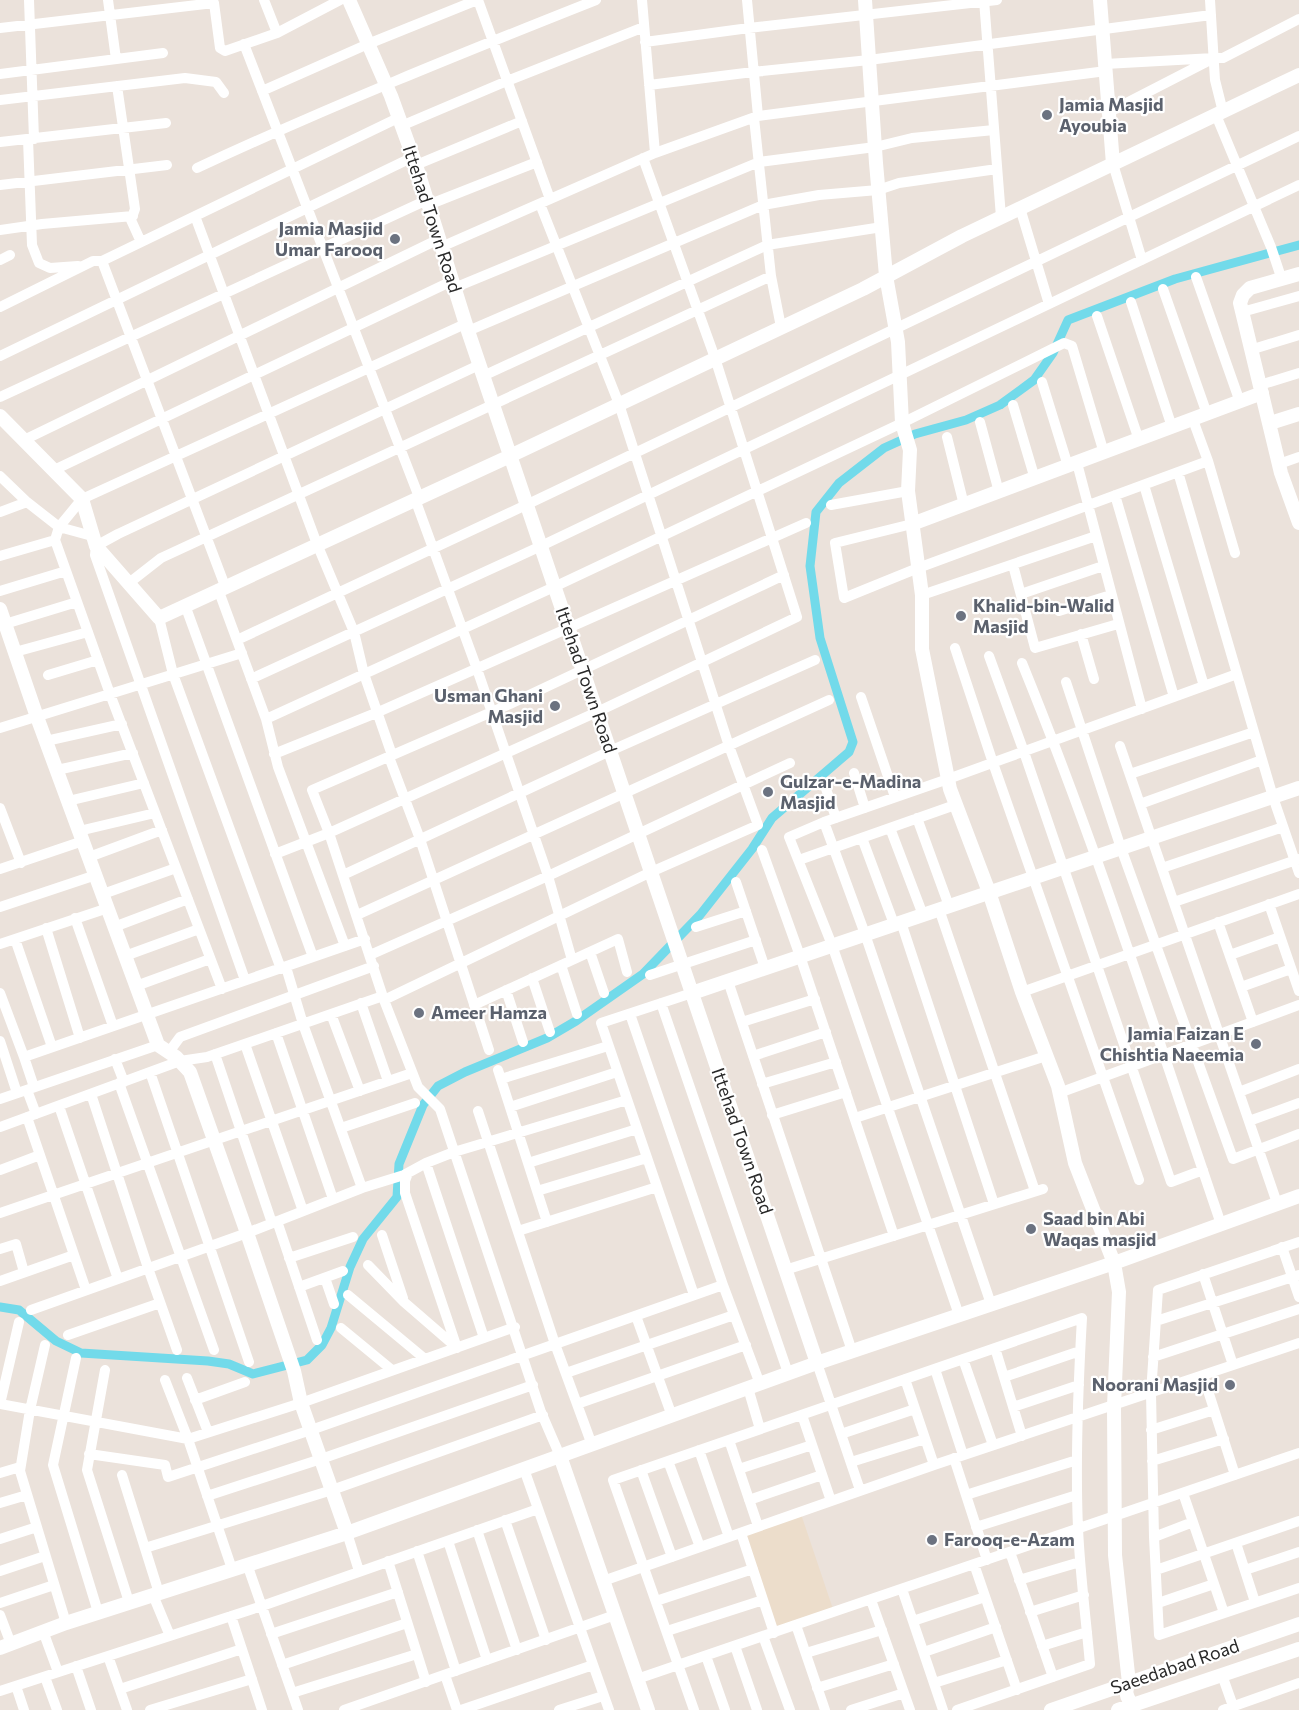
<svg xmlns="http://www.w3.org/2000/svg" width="1299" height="1710" viewBox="0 0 1299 1710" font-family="Commissioner,sans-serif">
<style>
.education{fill:#ecddcb}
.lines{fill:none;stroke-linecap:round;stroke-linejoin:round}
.canal{stroke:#72daea;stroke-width:9}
.street{stroke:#fff;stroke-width:10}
.secondary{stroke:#fff;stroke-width:14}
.worship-dot{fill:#6b7280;stroke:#fff;stroke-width:2}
.labels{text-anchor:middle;stroke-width:4.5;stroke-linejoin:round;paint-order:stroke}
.worship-label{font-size:18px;font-weight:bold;fill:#5b616d;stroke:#fff;text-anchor:start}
.street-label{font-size:18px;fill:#292929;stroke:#fff}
</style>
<rect width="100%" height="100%" fill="#ebe2db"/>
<path class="education" d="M800,1511L834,1612L774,1633L741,1533Z"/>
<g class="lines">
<path class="canal" d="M0,1307L19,1310L56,1341L81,1353L208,1361L229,1364L253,1374L307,1360L322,1345L331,1328L350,1267L363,1239L397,1197L399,1164L423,1105L438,1086L465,1072L547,1038L576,1021L643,974L700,915L752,849L772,818L849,752L853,742L820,638L810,566L816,512L839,483L884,448L915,434L966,420L1000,405L1034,380L1053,353L1068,320L1175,279L1299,245"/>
<path class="street" d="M29,0L34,139
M108,0L116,59
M264,0L277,33
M478,0L550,199
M642,0L655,153
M747,0L758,116
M984,0L1001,217
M1210,0L1215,80L1223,112
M0,28L214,3L220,48L225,51L277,33L340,0
M645,42L749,28L997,0
M244,44L419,497
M1214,58H1223L1299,19
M1105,64L1214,58L1109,112
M0,74L163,53
M649,85L753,72L869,60L1211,15
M117,86L135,209L131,220L141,242
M262,91L368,44L477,0
M0,100L185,78L216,82L224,93
M1216,115L1271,247L1282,280
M754,118L771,276L781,327
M401,126L507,81L644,27
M28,139L32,245L39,263L50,268L78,266
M0,142L166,123
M1113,164L1142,260
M416,165L522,121
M197,168C328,107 462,53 596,0
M0,185L167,165
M428,205L537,162
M1020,208L1049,304
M195,216L317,544L354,632L364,674L392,755
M0,230L42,224L133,216
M441,247L655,153L758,116L1106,71
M0,260L10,255
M102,261L225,586
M1196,277L1240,402
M454,288L759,162L875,147L912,138L994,130
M1163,289L1207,414
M1131,302L1172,427
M0,307L93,261H102L398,118
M1242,312L1299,296
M1097,316L1139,440
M468,331L763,205L819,195L878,190L899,183L997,169
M1250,350L1299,335
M0,356L413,157
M483,376L767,245L882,227
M1042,382L1068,466
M1260,385L1299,373
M0,397L427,200
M1013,405L1035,479
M980,422L999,492
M947,437L964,505
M24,440L439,239
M1208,461L1235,553
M1077,463L1142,709
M1279,464L1299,457
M54,470L452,281
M1178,472L1273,797L1299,873
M0,476L27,502L59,527L92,536
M1144,485L1204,686
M1115,495L1174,697
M415,499L477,669L548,876L790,763
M831,505L908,491
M0,512L27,502
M912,524L835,543L844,598L918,568L1208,461L1193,420
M0,556L55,540
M1013,565L1035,648L1118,624
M129,583L161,558L771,276
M218,589L266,719L278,767L345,946
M0,591L66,571
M1021,594L1103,566
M922,595L1096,536
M185,605L313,957
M1059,611L1111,595
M159,618L173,674L281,969
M5,624L77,602
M1081,634L1094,679
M237,640L526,505L1299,136
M955,648L993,763L1139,1180
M15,652L88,632
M989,656L1024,752L1171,1182L1203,1170
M1022,663C1097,847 1157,1036 1221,1224
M48,675L98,660
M251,679L541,546L1299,185
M1066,682L1121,848L1233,1159L1299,1134
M861,697L895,797
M266,719L554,587L902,423L1064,343L1072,346L1104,453
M0,728L242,653
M46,741L122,724
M1120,746L1277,1203
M274,754L376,713L806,523
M389,757L420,839L489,1050
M57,770L133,753
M854,773L865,808
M1130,774L1254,732
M824,783L836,818
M68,801L144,783
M1140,804L1262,760
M0,808L21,863
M917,818L949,906
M824,822L789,837L832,945L959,1315
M890,828L923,915
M79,831L155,813
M862,838L894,924
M762,850L800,956L894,1236
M275,854L329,833L312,790L510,704L784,575
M89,857L162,830
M799,860L955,805
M1162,868L1283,827
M0,869L83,841
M343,875L610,751L815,660
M736,882L765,968
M103,894L176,868
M1174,902L1299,859
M1269,904L1299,991
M0,907L96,875
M939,909L1035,1191
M357,915L829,700
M75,918L113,1026
M901,922L994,1204
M1218,922L1253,1022
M114,927L188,899
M696,927L746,911
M46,928L80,1038
M15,939L52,1047
M0,944L108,908
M590,952L604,993
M370,955L548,876L572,960
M1230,955L1280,937
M125,956L199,929
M561,965L577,1014
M286,967L303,1024L362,1188
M650,975L756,940
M532,978L550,1032
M245,980L95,555L96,546L118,534L479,365
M728,981L852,1351
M136,986L210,959
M1241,987L1291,969
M222,989L110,694L55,540L59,527L82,499L465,324
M506,990L523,1042
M1022,992L1299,894
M0,993L24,1057
M692,993L601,1023L694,1295
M384,1000L651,872L758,825L729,746L619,404L540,204
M361,1003L388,1081
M661,1003L788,1373
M474,1005L618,939L627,972
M331,1014L360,1091
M630,1014L723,1285L760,1384
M742,1022L815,999
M276,1033L333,1199
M0,1041L17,1093
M245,1044L303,1211
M169,1052L180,1037L374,966
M215,1054L272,1223
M753,1056L826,1032
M115,1059L124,1082
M498,1070L547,1222
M150,1072L249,1362
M501,1079L608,1046
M119,1083L214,1350
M762,1084L836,1062
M34,1087L24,1057L365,939
M27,1090L36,1114
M1239,1092L1299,1069
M1059,1093L1299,1005
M91,1094L148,1268L177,1350
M0,1099L158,1045
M59,1106L118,1279
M510,1107L617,1072
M478,1111L555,1344L592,1445
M772,1115L846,1092
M27,1117L86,1290
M855,1118L1046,1056
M1249,1121L1299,1103
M0,1127L180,1061L207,1057L383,996
M341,1128L415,1103
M426,1163L484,1338
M528,1163L637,1129
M0,1170L40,1155
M408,1173L405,1181V1193L457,1348
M537,1191L647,1158
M0,1213L412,1073
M277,1221L317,1340
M518,1231L657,1187
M382,1235L403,1298
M1299,1242L1158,1290L1151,1393L1154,1537L1159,1635L1299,1588
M1282,1247L1299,1297
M0,1249L16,1244L24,1272
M289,1258L353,1237
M368,1265L404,1302L456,1347
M785,1270L1043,1189
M1203,1274L1233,1365
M325,1278L334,1304
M0,1281L74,1255
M299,1287L343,1271
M348,1295L425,1359
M991,1304L865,934L824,822L948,779L1237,674
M31,1310L247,1233L362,1188L404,1175L426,1163L454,1152L627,1100
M636,1316L672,1416
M1156,1321L1299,1275
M341,1328L392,1370
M68,1335L160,1303
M45,1345L30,1410L20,1471L66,1623
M995,1348L1022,1436
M1153,1357L1299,1309
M76,1358L53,1465L98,1612
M963,1359L993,1445
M817,1363L860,1490
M935,1369L963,1455
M105,1370L87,1470L129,1602
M566,1373L734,1315
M1203,1375L1235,1475
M1004,1377L1080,1351
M187,1378L208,1432
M905,1379L934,1465
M165,1380L188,1439L232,1569
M748,1388L760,1429
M195,1400L245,1382
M0,1404L188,1439L301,1403L515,1327
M0,1404L19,1322
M577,1404L746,1345
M1013,1407L1079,1385
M802,1415L831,1501
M1151,1430L1214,1410
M841,1434L915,1409
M729,1440L758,1526
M699,1450L729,1537
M89,1454L165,1465L168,1477L311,1430L723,1285
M560,1456L541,1412L440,1109L418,1087L384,1000L329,833L597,712L797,617L715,358L643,158
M954,1458L987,1560
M668,1461L700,1547
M1152,1461L1224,1439
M851,1462L925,1439
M524,1469L609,1710
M739,1469L812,1445
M641,1470L672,1557
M0,1473L20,1467
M122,1475L159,1593
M1183,1493L1224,1613
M966,1495L1077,1460
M207,1496L321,1459L533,1385
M749,1500L822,1475
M0,1503L27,1495
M505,1520L546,1640
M976,1527L1077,1495
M477,1530L517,1650
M347,1533L359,1571
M741,1533L774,1633
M1154,1537L1193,1522
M0,1539L37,1527
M448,1541L487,1660
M1236,1543L1255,1602
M145,1548L332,1490L543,1415
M417,1551L456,1671
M1010,1552L1053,1677
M388,1561L426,1682
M247,1564L298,1710
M974,1564L1017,1690
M1156,1570L1299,1521
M1245,1570L1299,1552
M0,1571L45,1556
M1019,1580L1080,1562
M603,1581L934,1465L1299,1343
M902,1589L943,1710
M153,1595L170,1636
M871,1600L910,1710
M656,1601L753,1569
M0,1603L54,1585
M1158,1603L1214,1584
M1030,1612L1084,1595
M0,1615L11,1644
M231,1616L262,1710
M913,1621L985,1597
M796,1625L825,1710
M43,1631L58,1672
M667,1631L763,1600
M271,1634L398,1592
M763,1636L790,1710
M735,1646L757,1710
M1042,1646L1087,1632
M924,1652L996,1627
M806,1653L882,1630
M108,1656L127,1710
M706,1656L725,1710
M282,1665L407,1623
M76,1666L91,1710
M445,1675L457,1710
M1222,1675L1233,1706
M45,1677L57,1710
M637,1679L1299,1453
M934,1683L1007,1660
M16,1686L24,1710
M817,1688L894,1664
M120,1689L242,1649
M0,1691L262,1606L538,1509
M292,1693L417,1654
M150,1710L252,1679
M344,1710L615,1615
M461,1710L593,1665
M559,1710L603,1696
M694,1710L613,1480L1082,1318C1078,1388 1075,1458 1078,1528C1080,1574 1086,1619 1090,1664L957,1710
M851,1710L904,1693
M1223,1710L1299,1683"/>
<path class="secondary" d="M349,0L391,96L416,165L468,331L817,1363
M865,0L876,163L886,276L898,342L902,423L910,450L908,491L922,595V649L950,789L989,892L1022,992L1058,1086L1075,1163L1114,1263L1119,1292L1114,1406L1115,1555L1129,1683C1122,1696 1131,1699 1133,1710
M1100,0L1113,164
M1299,274L1250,288L1243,295L1240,303L1281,473L1299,523
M0,416L82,499L96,546L159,618L510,456L863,289L962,236L1299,75
M1270,423L1299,414
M912,524L1262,393
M0,609L37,717L158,1045L176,1057L190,1072L247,1233L294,1371L301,1403L347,1533
M692,993L1299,788
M560,1456L648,1710
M0,1648L66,1623L347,1533L817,1363L1114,1263L1299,1196
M1051,1710L1299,1624
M1118,1710L1299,1649"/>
</g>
<g class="worship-dot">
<circle cx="1047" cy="115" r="6"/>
<circle cx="395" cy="239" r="6"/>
<circle cx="961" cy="616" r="6"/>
<circle cx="555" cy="706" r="6"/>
<circle cx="768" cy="792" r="6"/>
<circle cx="419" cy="1013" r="6"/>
<circle cx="1256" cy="1044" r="6"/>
<circle cx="1031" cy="1229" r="6"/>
<circle cx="1230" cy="1385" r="6"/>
<circle cx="932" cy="1540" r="6"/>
</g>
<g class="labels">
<g class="worship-label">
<text x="1059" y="111">Jamia Masjid<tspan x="1059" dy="21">Ayoubia</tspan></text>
<text x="383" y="235" text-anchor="end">Jamia Masjid<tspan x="383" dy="21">Umar Farooq</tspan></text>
<text x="973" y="612">Khalid-bin-Walid<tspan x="973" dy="21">Masjid</tspan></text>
<text x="543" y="702" text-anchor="end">Usman Ghani<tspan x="543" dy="21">Masjid</tspan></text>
<text x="780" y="788">Gulzar-e-Madina<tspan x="780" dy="21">Masjid</tspan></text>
<text x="431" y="1019">Ameer Hamza</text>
<text x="1244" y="1040" text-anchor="end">Jamia Faizan E<tspan x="1244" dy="21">Chishtia Naeemia</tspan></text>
<text x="1043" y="1225">Saad bin Abi<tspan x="1043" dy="21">Waqas masjid</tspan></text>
<text x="1218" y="1391" text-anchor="end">Noorani Masjid</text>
<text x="944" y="1546">Farooq-e-Azam</text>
</g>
<g class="street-label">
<text transform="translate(432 219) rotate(72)" y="6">Ittehad Town Road</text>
<text transform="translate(586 680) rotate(71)" y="6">Ittehad Town Road</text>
<text transform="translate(742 1141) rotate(71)" y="6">Ittehad Town Road</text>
<text transform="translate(1175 1667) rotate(-19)" y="6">Saeedabad Road</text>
</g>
</g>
</svg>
